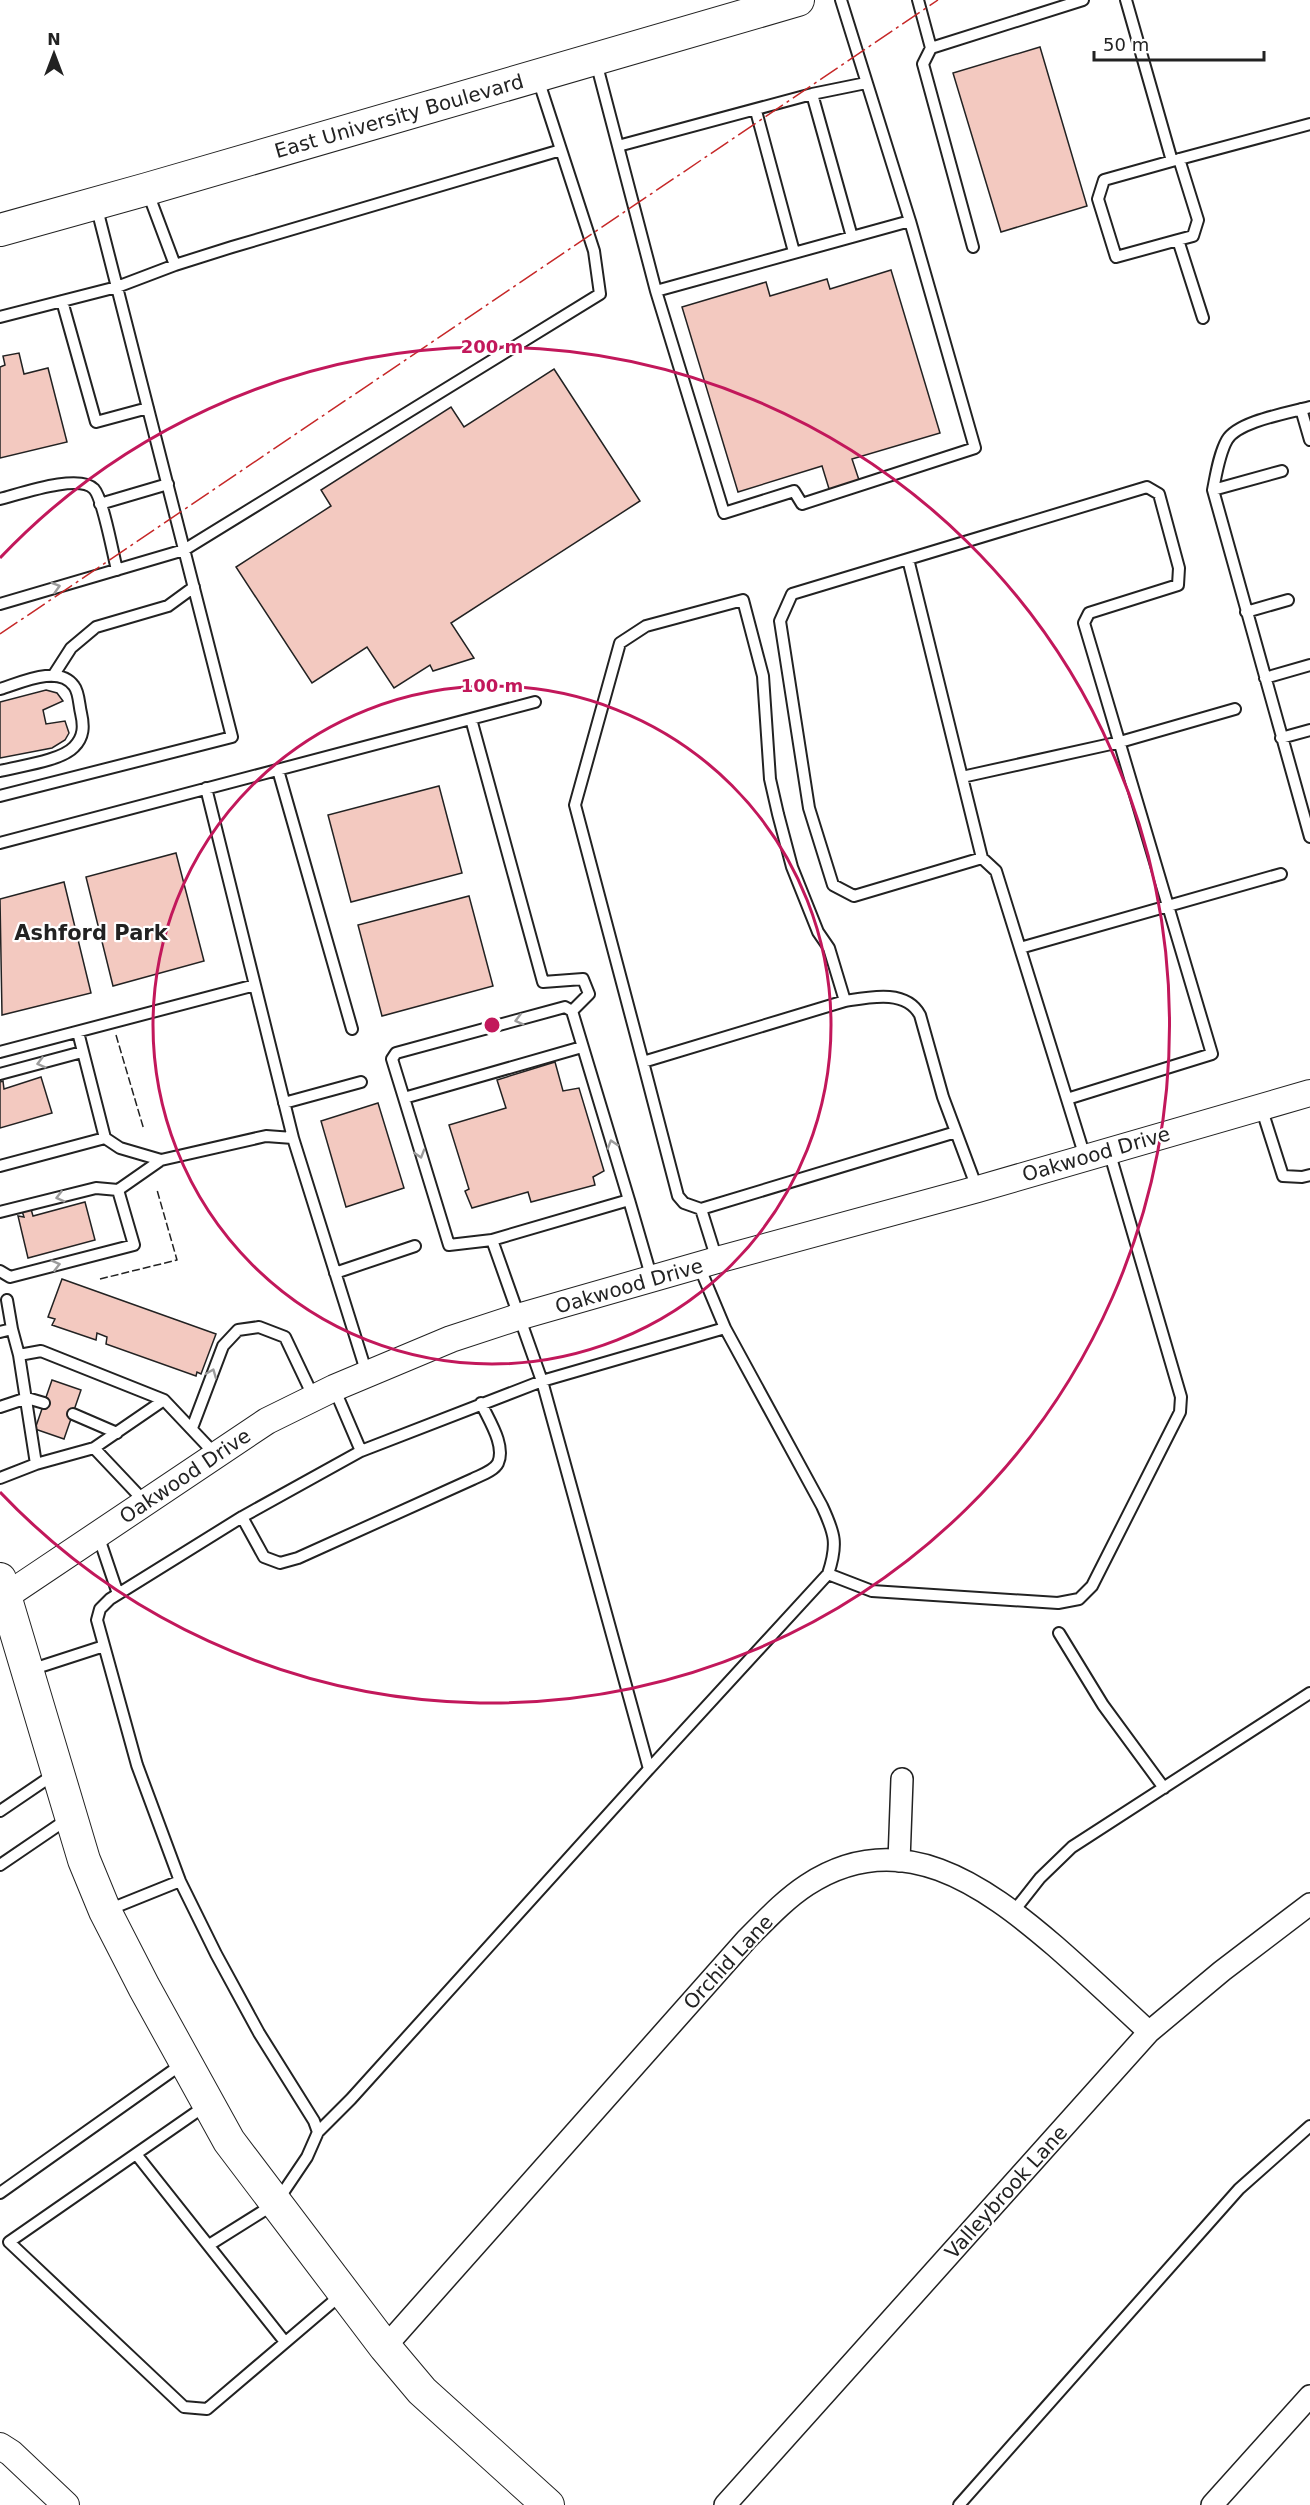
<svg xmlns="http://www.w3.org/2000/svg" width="1310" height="2505" viewBox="0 0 1310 2505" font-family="'DejaVu Sans',sans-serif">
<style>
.building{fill:#f3c9c0;stroke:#222;stroke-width:1.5}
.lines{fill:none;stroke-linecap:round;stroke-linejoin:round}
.service-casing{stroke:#222;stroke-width:14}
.minor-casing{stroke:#222;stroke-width:24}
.tertiary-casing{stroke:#222;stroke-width:28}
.primary-casing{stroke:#222;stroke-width:34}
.service{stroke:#fff;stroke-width:10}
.minor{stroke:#fff;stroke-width:21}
.tertiary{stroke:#fff;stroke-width:26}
.primary{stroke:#fff;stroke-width:32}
.fence{stroke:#222;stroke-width:1.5;stroke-dasharray:8 3;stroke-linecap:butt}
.power{stroke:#c62828;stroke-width:1.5;stroke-dasharray:21 4.5 3 4.5;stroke-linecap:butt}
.oneway{stroke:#9c9c9c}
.ring{fill:none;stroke:#c2185b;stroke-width:3}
.labels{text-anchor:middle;stroke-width:4.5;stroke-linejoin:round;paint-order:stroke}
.street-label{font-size:20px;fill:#222;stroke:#fff}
.neighbourhood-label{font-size:21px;font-weight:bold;fill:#222;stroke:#fff}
.centre{fill:#c2185b;stroke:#fff;stroke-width:3}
.ring-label{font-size:18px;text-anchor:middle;font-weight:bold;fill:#c2185b;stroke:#fff;stroke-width:4.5;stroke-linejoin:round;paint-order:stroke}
</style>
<rect width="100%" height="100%" fill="#fff"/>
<path class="building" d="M1040,47L1087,206L1001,232L953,73Z
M891,270L940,433L852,459L860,483L830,492L822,466L738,492L682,307L766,282L770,296L827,279L830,289Z
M19,353L24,374L48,368L67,442L0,458V367L5,365L3,356Z
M554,369L640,501L451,623L474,658L433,671L430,665L394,688L367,647L312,683L236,567L331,506L321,490L451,407L464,427Z
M46,690L57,693L63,701L43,710L46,724L65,721L69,733L65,740L52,748L0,758V702Z
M439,786L462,873L351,902L328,815Z
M176,853L204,961L113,986L86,877Z
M64,882L91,993L2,1015L0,899Z
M469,896L493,986L382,1016L358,925Z
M555,1062L563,1091L579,1088L604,1171L593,1177L595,1185L531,1202L528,1192L472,1208L465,1191L469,1189L449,1125L506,1108L497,1080Z
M41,1077L52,1113L0,1128V1082L3,1081L4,1089Z
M378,1103L404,1188L346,1207L321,1121Z
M85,1202L95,1240L28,1258L18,1216L24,1217L22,1211L31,1209L33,1216Z
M62,1279L216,1334L201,1374L197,1372L196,1376L106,1344L107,1337L97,1333L96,1340L52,1325L55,1319L48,1317Z
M52,1380L81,1390L64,1439L35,1429Z"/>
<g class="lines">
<g class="service-casing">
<path id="service" d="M918,0L931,48L1083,0
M1126,0L1172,161L1104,180L1098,199L1116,257L1178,240L1203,318
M931,48L923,64L973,247
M596,62L656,291L724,513L794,491L802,504L975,448L910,221L841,0
M812,94L852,237
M756,111L794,252
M618,146L812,94L866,83
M1172,161L1310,124
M148,193L175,265
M1178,240L1193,236L1198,220L1179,159
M656,291L910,221
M62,301L96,422L148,408
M0,317L117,287L175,265L232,247L561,150
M1310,407C1289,413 1238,421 1227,440C1219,454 1216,475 1213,490L1310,837
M1301,409L1310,440
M1213,490L1282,471
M0,499C20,494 79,473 94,489C103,499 113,554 117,570
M100,504L168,484
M908,559L982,858
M0,604L184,550L600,294L594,251L538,79
M1246,612L1288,600
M53,676L71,648L96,627L168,606L194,587
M1265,678L1310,665
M0,689C20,683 59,664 74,686C79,692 79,705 81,713C84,726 84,737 74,747C61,761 19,766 0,771
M471,719L543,982L583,979L589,994L572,1011
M1281,738L1310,730
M278,770L352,1029
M962,777L1120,742L1235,709
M206,788L293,1138
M0,796L232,737L96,205
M0,843L535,702
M1020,948L1281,874
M845,1001L829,948L818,932L792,867L778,814L770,779L763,676L743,600L646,626L620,643L575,805L643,1062L845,1001C870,997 906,989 920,1015L943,1097L977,1188
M78,1032L105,1138L120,1148L161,1160L266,1136L293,1138L367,1374
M582,1047L404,1098L392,1059L396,1053L565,1007L572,1011L629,1200
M0,1052L255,985
M643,1062L678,1196L684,1203L701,1209L717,1260
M0,1074L82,1052
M404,1098L449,1245L492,1240L629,1200L652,1279
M1067,1099L1212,1054L1084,623L1089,613L1178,585L1179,568L1159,494L1147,487L792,594L780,621L809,808L833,885L854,896L982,858L996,871L1085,1157
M284,1103L361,1082
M1261,1107L1283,1176L1302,1177L1310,1175
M0,1166L105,1138
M701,1209L956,1132
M0,1212L96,1188L118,1190L161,1160
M0,1271L10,1277L134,1245L118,1190
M335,1273L415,1246
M12,1329L19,1355L36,1464L94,1448L145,1502
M0,1332L12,1329L7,1300
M19,1355L41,1351L164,1400L94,1448
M334,1388L361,1451
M164,1400L216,1455
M0,1407L27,1398L44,1403
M73,1414L117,1433
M192,1428L223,1346L238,1330L259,1327L285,1337L314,1398
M0,1478L36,1464
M242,1517L264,1557L280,1563L298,1558L473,1479C481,1475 494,1471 498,1463C506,1445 488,1419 481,1403
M98,1535L118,1594
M828,1574L872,1591L1058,1603L1079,1599L1092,1586L1180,1412L1181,1397L1109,1151
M1059,1633L1103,1705L1164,1788
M30,1670L104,1646
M649,1769L828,1574C838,1544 835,1534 822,1506L725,1328
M0,1811L56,1773
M0,1865L69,1818
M108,1910L180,1881
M1014,1911L1040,1878L1072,1847L1310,1693
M205,2106L9,2242L184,2407L207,2409L342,2294
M318,2132L351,2099L649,1769L542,1381L492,1240
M136,2154L285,2342
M0,2193L182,2064
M209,2245L276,2203L307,2157L318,2132L314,2121L259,2033L216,1954L180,1881L137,1765L97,1620L100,1609L110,1599L242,1517L361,1451L542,1381L725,1328L699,1266
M959,2505L1239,2189L1310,2126"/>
</g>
<g class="minor-casing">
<path id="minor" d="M899,1861L902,1779
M385,2347L746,1940C765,1921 784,1900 807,1885C900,1824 984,1885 1055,1946C1087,1974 1118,2003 1149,2032
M725,2505L1149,2032L1222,1971L1310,1904
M1212,2505L1310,2396"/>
</g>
<g class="tertiary-casing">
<path id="tertiary" d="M0,1600L267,1421L334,1388L451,1339L518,1317L717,1260L978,1189L1310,1093
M0,2446L11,2453L66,2505"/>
</g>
<g class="primary-casing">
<path id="primary" d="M0,230L147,189L798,0
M0,1579L84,1860L105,1911L144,1987L229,2141L385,2347L422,2391L548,2505"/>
</g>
<use href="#service" class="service"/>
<use href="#minor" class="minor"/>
<use href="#tertiary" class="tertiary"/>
<use href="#primary" class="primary"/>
<path class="fence" d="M116,1035L144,1130
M100,1279L177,1260L157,1190"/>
<path class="power" d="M0,634L938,0"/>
</g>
<defs><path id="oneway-chevron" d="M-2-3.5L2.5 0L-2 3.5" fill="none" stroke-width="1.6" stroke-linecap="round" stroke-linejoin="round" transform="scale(1.5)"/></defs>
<g class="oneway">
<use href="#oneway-chevron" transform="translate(56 587) rotate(-16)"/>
<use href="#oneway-chevron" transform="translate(519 1020) rotate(165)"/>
<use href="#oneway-chevron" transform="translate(41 1063) rotate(165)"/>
<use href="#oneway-chevron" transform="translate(612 1144) rotate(-107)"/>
<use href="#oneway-chevron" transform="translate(420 1154) rotate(73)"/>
<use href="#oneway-chevron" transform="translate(60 1197) rotate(166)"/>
<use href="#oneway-chevron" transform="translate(56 1265) rotate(-14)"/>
<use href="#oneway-chevron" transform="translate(212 1373) rotate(-68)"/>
</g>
<g class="ring">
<circle cx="492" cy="1025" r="339"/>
<path d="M0 558A678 678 0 1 1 0 1492"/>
</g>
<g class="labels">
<g class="street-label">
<text transform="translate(399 116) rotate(-16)" y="7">East University Boulevard</text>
<text transform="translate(1096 1154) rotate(-16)" y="7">Oakwood Drive</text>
<text transform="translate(629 1286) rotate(-16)" y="7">Oakwood Drive</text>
<text transform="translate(185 1476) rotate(-34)" y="7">Oakwood Drive</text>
<text transform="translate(728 1962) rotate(-47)" y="7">Orchid Lane</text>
<text transform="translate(1006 2192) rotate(-48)" y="7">Valleybrook Lane</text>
</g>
<g class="neighbourhood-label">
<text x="91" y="940">Ashford Park</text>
</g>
</g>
<circle cx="492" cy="1025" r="9" class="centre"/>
<g class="ring-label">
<text x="492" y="353">200 m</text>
<text x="492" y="692">100 m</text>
</g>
<g transform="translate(54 54)" stroke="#ffffff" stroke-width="4.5" paint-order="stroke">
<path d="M0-4.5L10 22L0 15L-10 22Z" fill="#222222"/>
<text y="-9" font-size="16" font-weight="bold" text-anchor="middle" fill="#222222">N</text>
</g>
<path d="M1094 51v9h170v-9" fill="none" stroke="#222222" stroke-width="3"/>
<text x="1103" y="51" font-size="18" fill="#222222" stroke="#ffffff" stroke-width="4.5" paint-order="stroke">50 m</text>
</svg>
